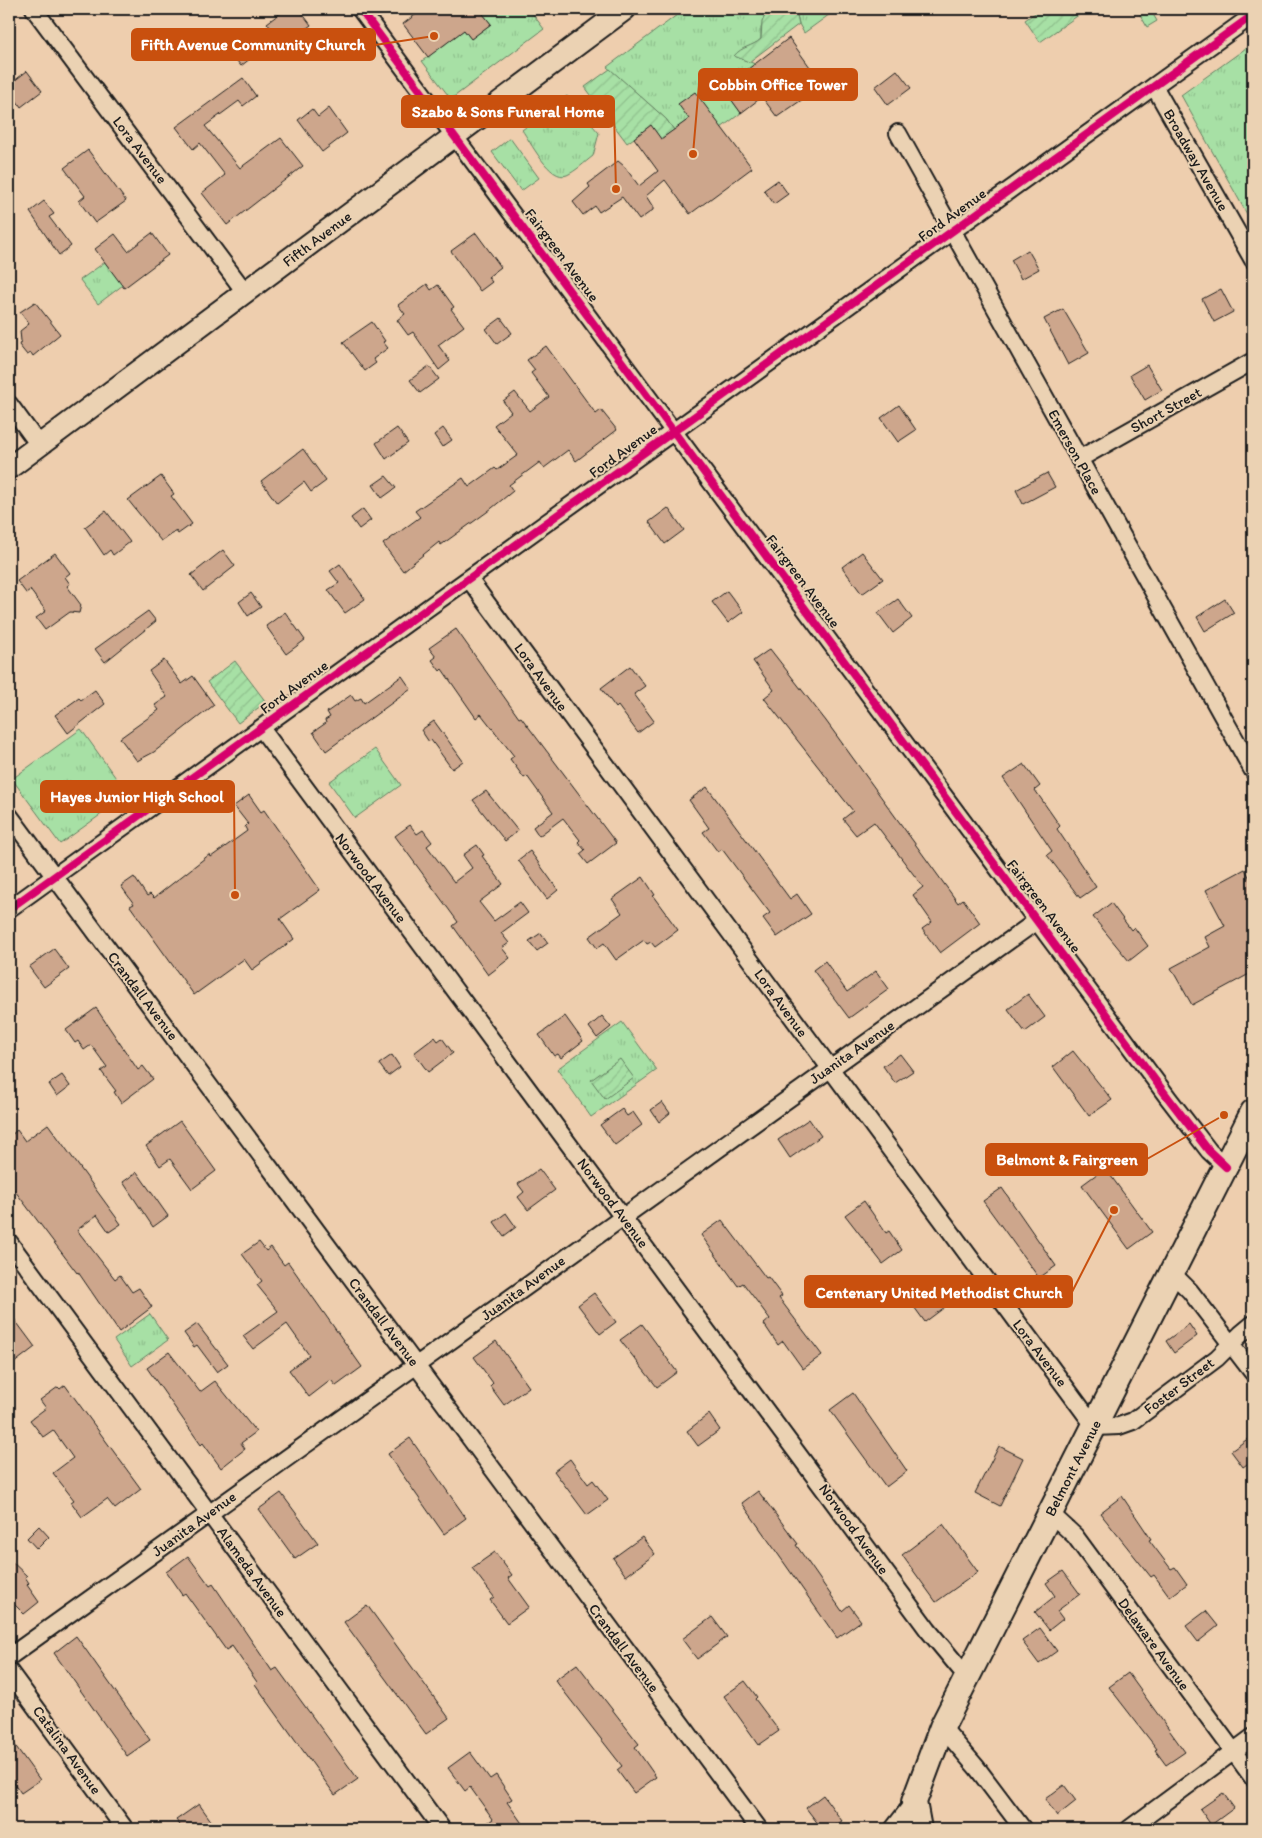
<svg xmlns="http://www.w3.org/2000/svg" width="1262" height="1838" viewBox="0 0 1262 1838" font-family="Itim,sans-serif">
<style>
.grass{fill:url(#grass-tufts);stroke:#627e60}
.garden{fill:url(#garden-furrows);stroke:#627e60}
.building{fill:#cda68c;stroke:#1c1c1c}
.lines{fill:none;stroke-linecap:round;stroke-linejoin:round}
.minor-casing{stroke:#1c1c1c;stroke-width:20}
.tertiary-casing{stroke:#1c1c1c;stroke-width:25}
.secondary-casing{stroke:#1c1c1c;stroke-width:28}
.minor{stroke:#ebd2b3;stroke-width:16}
.tertiary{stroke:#ebd2b3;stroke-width:21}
.secondary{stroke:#ebd2b3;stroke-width:24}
.cycleway-casing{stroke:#ebd2b3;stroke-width:11}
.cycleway{stroke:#d6006c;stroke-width:8}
.labels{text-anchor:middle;stroke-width:4;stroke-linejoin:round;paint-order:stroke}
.street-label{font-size:15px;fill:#1c1c1c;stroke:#ebd2b3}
.leader{fill:none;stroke:#c9500e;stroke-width:2}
.callout-dot{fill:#c9500e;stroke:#ebd2b3;stroke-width:2}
.callout{fill:#c9500e;stroke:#c9500e;stroke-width:2}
.callout-label{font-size:16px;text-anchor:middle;font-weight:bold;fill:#fff}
</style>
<defs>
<pattern id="grass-tufts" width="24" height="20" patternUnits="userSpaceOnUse" patternTransform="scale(1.25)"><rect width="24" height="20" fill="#a7e0a5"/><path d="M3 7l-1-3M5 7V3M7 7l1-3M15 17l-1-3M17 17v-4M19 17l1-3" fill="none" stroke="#8fc08d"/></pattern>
<pattern id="garden-furrows" width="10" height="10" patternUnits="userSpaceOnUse" patternTransform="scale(1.25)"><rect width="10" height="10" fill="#a7e0a5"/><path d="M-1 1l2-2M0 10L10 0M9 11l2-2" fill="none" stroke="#8fc08d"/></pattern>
</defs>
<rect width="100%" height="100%" fill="#eeceae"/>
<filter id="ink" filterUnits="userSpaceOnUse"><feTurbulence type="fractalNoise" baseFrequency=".02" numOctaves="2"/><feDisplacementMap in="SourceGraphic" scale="10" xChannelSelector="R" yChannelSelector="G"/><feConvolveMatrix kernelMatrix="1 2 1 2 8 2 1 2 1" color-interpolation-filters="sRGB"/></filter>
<g filter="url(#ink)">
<path class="grass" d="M479,9H529L544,29L451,99L422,61L464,30L471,39L491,24Z
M685,9H770L761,28V39C752,48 745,45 735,56L755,64L723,88L741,113L721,128L689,119L674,130L666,119L607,67Z
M790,9H837L804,33L799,24L796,11Z
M1137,9H1150L1157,21L1147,27Z
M1253,43V225L1181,95Z
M567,96L599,133L593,156C585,162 576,171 567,175C550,182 530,141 522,130Z
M510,138L539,178L521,191L492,152Z
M105,262L123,285L98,304L80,280Z
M81,729L128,795L60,844L12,779Z
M375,749L401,785L355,818L329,782Z
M622,1022L657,1070L591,1117L557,1069Z
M150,1314L168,1340L132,1366L114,1340Z"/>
<path class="garden" d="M768,9L796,11L799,24L749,62L734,56C742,46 752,47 761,39L762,22Z
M1041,9H1081L1083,12L1040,42L1025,20Z
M610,69L666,119L674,130L661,139L651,126L627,143L585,87Z
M235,661L266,702L238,723L207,682Z
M620,1059L634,1078L605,1099L591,1080Z"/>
<path class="building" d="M286,9H299L311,25L277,50L267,37L274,32L267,23Z
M423,9H479L491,24L471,39L464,30L428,57L403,24Z
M236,38L251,58L241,66L225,46Z
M789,38L810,67L797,76L807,90L800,95L803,99L777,117L762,97L741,113L723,88Z
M897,70L911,88L888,105L875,87Z
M27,71L42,91L21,107L9,90V85Z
M243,78L256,96L243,106L239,101L205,126L240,168L281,138L303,166L227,225L202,193L225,175L200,143L193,149L176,127Z
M695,92L752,168L690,214L665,180L646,196L653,207V210L639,220L622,197L599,212L595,206L583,215L573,202L590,187L588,184L618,161L624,166L639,186L658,171L634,138L651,125L661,139L689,119L678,104Z
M329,108L347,133L322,152L298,120L312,109L318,117Z
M88,150L126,201L95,223L79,201L85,196L64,168Z
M778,180L788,194L774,204L764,190Z
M44,201L54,214L49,217L71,246L59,255L30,212Z
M152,233L168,255L124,288L95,249L115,234L128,251Z
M476,233L501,267L488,277L492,282L480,291L451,251Z
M1028,250L1039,269L1021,279L1011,260Z
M427,284L431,290L438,285L454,307L451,309L464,326L438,345L450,361L439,370L413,332L408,335L397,320L405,314L398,305Z
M1221,289L1233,312L1214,322L1202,299Z
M35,302L60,334L33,356L31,353L27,355L19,345L21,341L20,331L29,324L20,312Z
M1063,309L1089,353L1068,365L1044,319Z
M501,318L512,333L497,344L486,329Z
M372,322L385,341L383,342L388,348L373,359L376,363L365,371L343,342Z
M546,346L596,414L601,410L617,430L576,461L568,450L544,468L540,462L509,485L513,491L487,512L441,545L439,542L403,571L383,544L420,517L415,511L463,478L469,487L495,468L497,470L518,455L494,425L511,412L503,401L515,392L530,411L549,397L531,373L535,370L527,360Z
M1147,365L1162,390L1145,400L1130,375Z
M429,366L439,379L420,393L410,380Z
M899,405L916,430L898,442L881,418Z
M397,428L408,443L386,459L376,443Z
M443,428L452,440L442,447L434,435Z
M303,449L326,481L311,492L304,482L277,503L261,481Z
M1047,473L1055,487L1023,504L1016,490Z
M161,476L174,494L171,496L192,524L178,534L176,531L161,541L128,500Z
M386,476L396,488L382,498L373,485Z
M668,508L684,530L665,544L649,522Z
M363,509L371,520L359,529L351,518Z
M106,511L130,542L113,555L110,550L104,555L85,527Z
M223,550L235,566L203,591L191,575Z
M862,552L883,579L862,594L842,567Z
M55,553L70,573L65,577L70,584L67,586L81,605L79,613L70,612L45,630L36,618L46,611L30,590L26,593L17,581Z
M340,564L365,599L345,613L328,590L339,583L330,571Z
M727,591L743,612L728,623L712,602Z
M251,593L261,607L248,616L239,602Z
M898,599L912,618L893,633L878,613Z
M1225,599L1234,613L1205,631L1197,617Z
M148,611L156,621L105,662L95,649Z
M285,612L305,640L286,654L266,626Z
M456,629L519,718L521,717L616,843L588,864L580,854L585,850L578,842L580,840L563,818L539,836L533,827L553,812L527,776L524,778L510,759L514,756L481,714L476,718L442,669L440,671L432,660L436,657L429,648Z
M770,649L826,721L958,903L963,899L980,923L940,953L922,929L932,922L913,895L923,887L874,822L856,835L843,819L853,811L764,698L774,690L753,661Z
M164,660L182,684L193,676L214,705L154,752L137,761L120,738L159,710L155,705L167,697L149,671Z
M630,666L645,686L634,694L654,721L638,733L618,706L616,708L601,688Z
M402,676L411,689L326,751L313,732L326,723L325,720L330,717L327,712L351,695L355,701L361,698L364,703Z
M95,690L105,704L68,733L55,715L79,698L81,700Z
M434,721L463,761L452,769L431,740L429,742L421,730Z
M1024,764L1040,786L1035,790L1060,826L1057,829L1096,887L1080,898L1047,855L1052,851L1003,778Z
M707,787L790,899L797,894L811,914L777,937L763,918L770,913L722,849L718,852L703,832L709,828L689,800Z
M486,791L518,831L505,841L473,800Z
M249,795L261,812L264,810L320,890L280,919L294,939L252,970L244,959L194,995L130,906L134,904L121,886L134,877L147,896L150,894L154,898L210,854L211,857L247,831L245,827L248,824L234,806Z
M410,825L417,834L423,830L432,842L427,846L454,882L472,868L463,855L477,845L484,855L482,856L503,884L479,902L494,921L520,902L528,913L501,933L509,943L502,948L510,958L488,975L453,926L458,922L395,836Z
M530,851L558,890L547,899L518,860Z
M1245,869L1253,884V972L1192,1005L1171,968L1210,947L1205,937L1225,926L1206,890Z
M643,877L655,895L653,896L678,930L655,947L651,942L647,944L644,940L616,960L604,943L597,948L589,937L622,913L612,899Z
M1111,903L1131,930L1134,927L1148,946L1129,961L1093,917Z
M541,933L548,943L537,951L529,941Z
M54,949L69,969L44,987L29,967Z
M825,961L847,992L876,971L889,989L849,1018L813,970Z
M1028,994L1045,1017L1025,1032L1008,1009Z
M96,1008L138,1070L143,1066L153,1079L121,1103L114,1092L116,1091L101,1071L107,1067L91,1045L84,1050L78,1041L75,1043L66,1030Z
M565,1016L583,1041L561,1058L558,1054L554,1056L539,1035Z
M602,1016L611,1027L597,1038L589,1027Z
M435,1037L438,1041L442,1038L453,1053L428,1072L414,1053Z
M1073,1051L1112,1100L1089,1116L1053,1067Z
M900,1054L913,1071L895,1083L883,1066Z
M392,1055L400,1067L388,1076L379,1064Z
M62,1075L70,1086L57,1096L49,1084Z
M662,1102L670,1113L659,1122L651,1110Z
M622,1109L627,1116L633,1112L642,1125L615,1145L600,1125Z
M809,1119L821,1136L790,1158L778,1140Z
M180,1121L216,1171L192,1189L170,1159L160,1166L146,1146Z
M48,1124L121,1224L109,1232L97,1215L77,1230L115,1279L120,1275L132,1292L139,1288L152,1307L119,1332L78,1272L77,1273L9,1183V1137L17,1130L25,1141Z
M1105,1168L1152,1232L1129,1249L1082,1185Z
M539,1169L555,1190L528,1210L518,1197L524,1192L518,1184Z
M137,1172L168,1216L153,1227L123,1182Z
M1002,1188L1056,1266L1039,1278L983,1201Z
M864,1201L886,1233L889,1231L902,1250L883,1264L845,1215Z
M506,1213L516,1227L504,1236L494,1222Z
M722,1220L766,1278L768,1277L782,1296L779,1298L822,1355L803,1369L783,1341L778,1345L764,1324L770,1319L743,1283L738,1286L701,1235Z
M259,1242L266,1251L271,1247L284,1265L288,1262L362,1367L336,1386L331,1380L309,1397L289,1370L309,1355L287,1324L253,1349L243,1336L278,1311L257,1285L262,1281L242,1254Z
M930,1285L945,1307L925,1322L909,1300Z
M594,1293L616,1322L600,1334L578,1305Z
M9,1312L35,1347L9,1367Z
M197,1324L228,1364L217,1372L197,1345L194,1347L184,1333Z
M642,1324L677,1372L657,1387L620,1340Z
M1189,1324L1197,1336L1174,1353L1166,1341Z
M496,1341L529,1387L504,1405L490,1386L493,1383L474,1357Z
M169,1352L200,1392L215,1381L256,1432L241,1443L245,1449L221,1468L203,1443L201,1445L147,1368Z
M65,1385L141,1489L115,1509L107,1499L82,1517L71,1502L74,1500L53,1473L73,1458L53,1430L43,1437L30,1420L46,1408L40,1400L58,1387L60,1389Z
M853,1393L907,1471L886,1487L830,1410Z
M709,1414L720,1430L698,1446L687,1431Z
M1253,1435V1460L1243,1467L1231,1451Z
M410,1438L466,1518L444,1534L388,1454Z
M999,1446L1023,1458L1000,1506L975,1493Z
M570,1459L588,1484L593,1480L608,1500L587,1515L554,1471Z
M758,1491L798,1544L796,1545L842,1611L849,1605L861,1621L837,1638L742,1503Z
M281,1493L318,1543L295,1559L259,1509Z
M1122,1496L1151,1539L1149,1540L1171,1569L1175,1567L1187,1584L1170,1597L1154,1575L1151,1577L1100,1513Z
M943,1524L978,1572L936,1602L902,1555Z
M39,1526L49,1537L37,1549L27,1538Z
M642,1537L655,1554L626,1576L613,1558Z
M495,1552L512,1575L508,1578L529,1607L507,1623L490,1600L494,1597L472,1568Z
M188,1556L210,1586L213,1584L272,1671L277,1668L358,1779L335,1795L255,1684L257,1682L232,1646L226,1650L185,1593L182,1595L166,1572Z
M9,1559L27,1576L25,1577L29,1583L27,1585L39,1602L24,1614L9,1599Z
M1063,1571L1080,1594L1057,1611L1063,1619L1049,1630L1035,1612L1055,1596L1046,1583Z
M367,1605L449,1718L426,1734L344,1622Z
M1206,1611L1218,1626L1198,1642L1186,1626Z
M712,1617L727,1637L697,1659L682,1639Z
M1040,1628L1057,1651L1039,1664L1022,1641Z
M76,1636L150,1740L127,1756L54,1653Z
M577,1664L639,1744L635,1747L656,1777L634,1793L617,1770L622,1766L555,1680Z
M1128,1673L1185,1752L1166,1765L1155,1750L1157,1749L1109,1687Z
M745,1681L757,1697L755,1699L779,1731L759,1745L724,1696Z
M9,1737L40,1780L21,1793L9,1776Z
M470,1752L490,1779L496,1775L512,1799L507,1802L526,1829H479L493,1819L470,1787L465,1791L448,1768Z
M1064,1785L1076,1801L1057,1816L1045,1799Z
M1223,1793L1234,1808L1211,1825L1200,1809Z
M823,1795L842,1821L830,1829H822L806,1808Z
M199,1804L217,1829H183L176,1820Z"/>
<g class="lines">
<g class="minor-casing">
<path id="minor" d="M34,9L245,292
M360,9L1169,1099L1209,1151L1226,1167
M1154,86L1253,260
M898,133L1253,771
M9,404L39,445
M1079,459L1253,361
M469,579L1095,1427L1119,1426L1133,1421L1217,1358L1241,1334L1253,1324
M261,728L928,1630L967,1677
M9,815L759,1829
M9,909L1253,15
M9,1242L442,1829
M1172,1273L1190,1291L1253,1373
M1050,1513L1075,1536L1253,1778
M9,1657L1038,920
M9,1671L125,1829
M942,1727L977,1768L1023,1829
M893,1829L914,1802
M1129,1829L1253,1737"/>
</g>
<g class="tertiary-casing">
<path id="tertiary" d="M9,468L625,9"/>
</g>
<g class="secondary-casing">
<path id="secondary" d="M919,1829L914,1802L942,1727L1253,1112"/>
</g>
<use href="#minor" class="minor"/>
<use href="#tertiary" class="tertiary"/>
<use href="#secondary" class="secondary"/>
<g class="cycleway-casing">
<path id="cycleway" d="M360,9L1169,1099L1209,1151L1226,1167
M9,909L1253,15"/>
</g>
<use href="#cycleway" class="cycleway"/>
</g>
</g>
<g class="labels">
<g class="street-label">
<text transform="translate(140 150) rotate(53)" y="5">Lora Avenue</text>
<text transform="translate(1196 160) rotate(60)" y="5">Broadway Avenue</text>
<text transform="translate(952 215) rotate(-36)" y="5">Ford Avenue</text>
<text transform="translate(317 239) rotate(-37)" y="5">Fifth Avenue</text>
<text transform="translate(562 255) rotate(53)" y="5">Fairgreen Avenue</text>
<text transform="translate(1166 410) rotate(-29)" y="5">Short Street</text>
<text transform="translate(623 451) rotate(-36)" y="5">Ford Avenue</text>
<text transform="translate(1075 452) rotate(61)" y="5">Emerson Place</text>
<text transform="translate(803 581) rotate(53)" y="5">Fairgreen Avenue</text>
<text transform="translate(541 677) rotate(54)" y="5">Lora Avenue</text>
<text transform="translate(294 687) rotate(-36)" y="5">Ford Avenue</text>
<text transform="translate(371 878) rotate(53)" y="5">Norwood Avenue</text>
<text transform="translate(1044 906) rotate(53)" y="5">Fairgreen Avenue</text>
<text transform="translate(143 996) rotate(53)" y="5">Crandall Avenue</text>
<text transform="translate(781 1003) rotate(54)" y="5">Lora Avenue</text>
<text transform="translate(852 1052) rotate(-35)" y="5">Juanita Avenue</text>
<text transform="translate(613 1203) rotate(53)" y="5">Norwood Avenue</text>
<text transform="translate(523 1288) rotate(-36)" y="5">Juanita Avenue</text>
<text transform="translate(384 1322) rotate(53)" y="5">Crandall Avenue</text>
<text transform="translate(1040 1353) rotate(53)" y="5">Lora Avenue</text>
<text transform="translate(1179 1386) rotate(-37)" y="5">Foster Street</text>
<text transform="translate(1073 1468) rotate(-63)" y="5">Belmont Avenue</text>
<text transform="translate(194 1524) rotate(-36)" y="5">Juanita Avenue</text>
<text transform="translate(854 1529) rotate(54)" y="5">Norwood Avenue</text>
<text transform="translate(252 1572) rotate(54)" y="5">Alameda Avenue</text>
<text transform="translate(1154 1644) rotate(54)" y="5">Delaware Avenue</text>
<text transform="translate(624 1648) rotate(53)" y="5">Crandall Avenue</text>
<text transform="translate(67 1750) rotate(54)" y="5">Catalina Avenue</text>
</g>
</g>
<path class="leader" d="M434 36L375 45M693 154L699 84M616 189L614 112M235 895L234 797M1224 1115L1147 1159M1114 1210L1072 1292"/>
<g class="callout-dot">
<circle cx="434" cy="36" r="5"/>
<circle cx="693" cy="154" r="5"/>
<circle cx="616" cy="189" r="5"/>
<circle cx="235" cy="895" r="5"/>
<circle cx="1224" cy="1115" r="5"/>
<circle cx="1114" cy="1210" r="5"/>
</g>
<g class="callout">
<rect x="132" y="29" width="243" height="31" rx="5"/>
<rect x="699" y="69" width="158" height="31" rx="5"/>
<rect x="402" y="96" width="212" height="31" rx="5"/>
<rect x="41" y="781" width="193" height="31" rx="5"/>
<rect x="986" y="1144" width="161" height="31" rx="5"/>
<rect x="805" y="1276" width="267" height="31" rx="5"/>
</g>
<g class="callout-label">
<text x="253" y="50">Fifth Avenue Community Church</text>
<text x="778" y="90">Cobbin Office Tower</text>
<text x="508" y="117">Szabo &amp; Sons Funeral Home</text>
<text x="137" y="802">Hayes Junior High School</text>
<text x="1067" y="1165">Belmont &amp; Fairgreen</text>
<text x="939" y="1298">Centenary United Methodist Church</text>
</g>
<rect width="1262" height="1838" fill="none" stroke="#ebd2b3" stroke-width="30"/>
<rect x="15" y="15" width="1232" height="1808" fill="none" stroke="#1c1c1c" stroke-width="2" filter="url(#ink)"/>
</svg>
